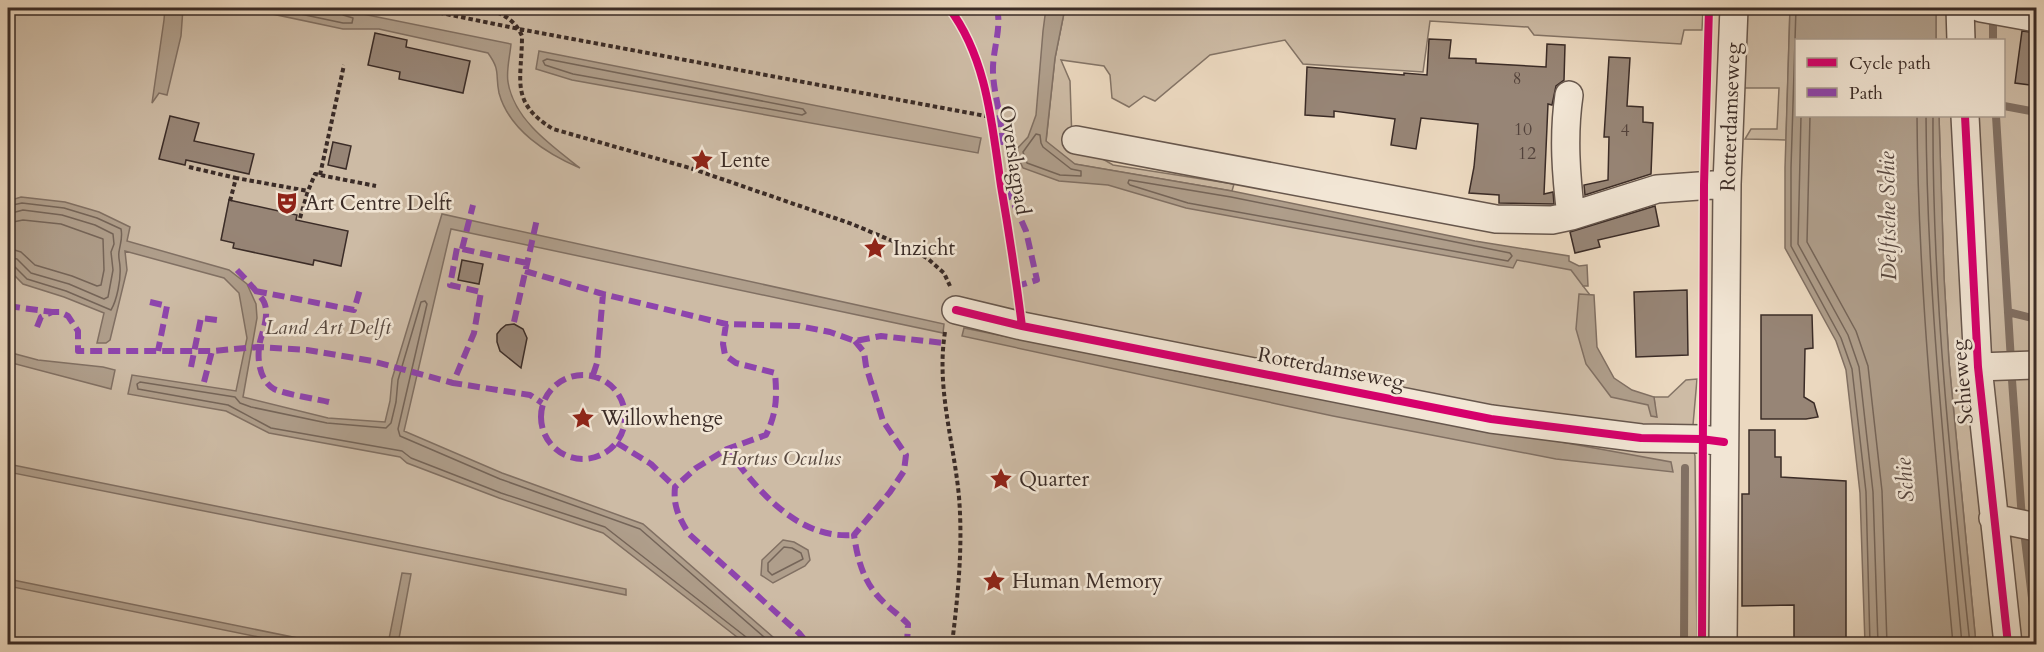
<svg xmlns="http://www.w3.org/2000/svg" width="2044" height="652" viewBox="0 0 2044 652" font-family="Cardo,serif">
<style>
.green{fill:#cdbba5;stroke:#847466;stroke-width:1.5}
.water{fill:#af9e8b;stroke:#817063;stroke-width:1.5}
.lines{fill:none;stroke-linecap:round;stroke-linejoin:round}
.shore{stroke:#756559;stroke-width:1.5}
.stream{stroke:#817063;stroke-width:8}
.building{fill:#978576;stroke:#3b2c27;stroke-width:1.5}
.minor-casing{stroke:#67574d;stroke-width:30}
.path{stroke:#3b2c27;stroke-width:4;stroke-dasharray:4.5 3;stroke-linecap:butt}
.minor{stroke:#f2e6d5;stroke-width:27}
.quiet{stroke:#8e44ad;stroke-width:6;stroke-dasharray:12 6;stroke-linecap:butt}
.cycleway-casing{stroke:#f2e6d5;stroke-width:11}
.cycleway{stroke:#d6006c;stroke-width:8}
.labels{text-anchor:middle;stroke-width:5;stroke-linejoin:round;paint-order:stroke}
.number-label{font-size:18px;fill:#52423b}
.street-label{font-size:21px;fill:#3b2c27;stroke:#f2e6d5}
.poi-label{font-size:21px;fill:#3b2c27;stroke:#f2e6d5;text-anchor:start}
.park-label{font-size:21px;font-style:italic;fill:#584940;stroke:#f2e6d5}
.water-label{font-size:22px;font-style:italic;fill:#584840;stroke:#f2e6d5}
</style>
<rect width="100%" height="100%" fill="#ebd8bf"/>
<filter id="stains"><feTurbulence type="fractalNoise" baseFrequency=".00333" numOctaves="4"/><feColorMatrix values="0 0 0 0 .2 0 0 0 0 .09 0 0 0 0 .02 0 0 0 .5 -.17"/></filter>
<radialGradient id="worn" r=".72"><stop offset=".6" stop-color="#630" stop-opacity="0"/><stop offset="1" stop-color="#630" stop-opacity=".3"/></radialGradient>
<path class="green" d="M8,8H1058L1035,157L1582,271L1583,286L1590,295H1584L1588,341L1612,385L1651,401L1656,417L1654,397H1668L1686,380L1697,379L1693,425L1667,430L1694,451L1695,456L1697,644H8Z
M1065,8H1703L1702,30H1684L1681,44L1534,35L1528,27L1430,21L1423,72L1303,64L1285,40L1210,55L1155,101L1144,96L1129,107L1112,98L1110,75L1104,66L1061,60L1070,81L1072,141L1113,165L1234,184L1232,191L1074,164L1046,142L1055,58Z
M1747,8H1790L1786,140L1745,139L1751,129H1777L1779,88H1744Z
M1936,8H2036V644H1976L1949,362L1944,277L1939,116H2004V40H1936Z"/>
<path class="water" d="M165,8H183L181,36L167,95L159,93L152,103L164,20Z
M244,8H333L511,44C510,56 506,71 508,82C514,120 552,146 580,168C547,154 509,130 499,93C495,74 501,71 488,53L379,29H343Z
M1046,8H1065L1055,58L1046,141L1075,164L1232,191L1475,241L1569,256V261L1579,266L1587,265L1588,286H1583L1571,270L1517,260L1513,268L1186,208L1108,185L1059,181L1023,168L1015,151L1028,137L1036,115L1043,31Z
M1790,8H1936V40H1796V116H1939L1944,277L1949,362L1976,644H1865L1860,493L1846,370L1836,341L1785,248V168Z
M539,51L981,138L978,153L572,80L536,69Z
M21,197L65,202L99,212L130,227L127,241L229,270L247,284L256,304L257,318L243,397L328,418L385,422L390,401L392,379L442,214L944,324L943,333L451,229L404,431L502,473L643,524L781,644H746L603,533L499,498L407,463L400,457L269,433L226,411L128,394L132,375L236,391L247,338L239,293L224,278L125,251L127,270L110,340L106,343H97L104,313L64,297L23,284L8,269V201Z
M1579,294L1594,295L1597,347L1614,378L1632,390L1654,397L1657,417L1651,416L1648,405L1611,397L1586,364L1576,329Z
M964,328L1247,385L1671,462L1673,472L1556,459L1333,416L962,336Z
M8,352L38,360L103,367L115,370L111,389L8,362Z
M8,464L626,589V595L8,472Z
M783,540L794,542L808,550L810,560L805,566L773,583L761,575L762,560Z
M402,573L411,574L398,644H388Z
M8,579L327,644H293L8,586Z"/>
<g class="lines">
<path class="shore" d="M272,8L343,23H352L353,18L343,15L340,8
M1796,8L1791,168V246L1841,338L1852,369L1866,492L1870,644
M547,59L803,109L806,113L802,115L573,74L545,65L543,61Z
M1801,116L1798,244L1848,335L1859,367L1873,492L1878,644
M1810,116L1807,242L1856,331L1868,366L1882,491L1887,644
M1917,116C1918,293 1937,468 1953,644
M1926,116C1927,293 1946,468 1962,644
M1933,116C1932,292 1951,469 1970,644
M1036,134L1040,135L1041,143L1043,147L1071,169L1081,171V176L1060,175L1027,163L1023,152Z
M1129,180L1231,197L1510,253L1512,256L1508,261L1188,203L1130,185L1128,183Z
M8,206L22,203L64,208L97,218L121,229C123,238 120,244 119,252C118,257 120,262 120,267C121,279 117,300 111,310L66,291L27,279L14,266L8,265
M8,214L23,210L62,215L95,225L113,234L114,244L111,252L113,270L108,297L104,299L69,284L31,273L17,259L8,257
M8,223L23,220L61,224L103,239L104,270L101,285L97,286L72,276L35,265L21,252L8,248
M784,547L792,548L801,553L803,559L772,575L768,571V563Z
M749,644L746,637L605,527L501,493L411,458L402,451L271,428L228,405L138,389L137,384L140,382L235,397L240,403L251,407L327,423L386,428L391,423L396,402L398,380L421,302L425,301L427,304L398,429L400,436L500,479L640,529L772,644"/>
<path class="stream" d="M1993,23V40
M2004,106L2036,112
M1996,116L2011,361
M2008,312L2036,319
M2012,380L2022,519
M2024,531L2036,631
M1684,644L1685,468"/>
</g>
<path class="building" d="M2022,31L2037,33V86L2015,83Z
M375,33L407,40L406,47L470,61L463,93L399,79L400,72L368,65Z
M1429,39L1451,40L1449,58L1476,59V63L1546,67L1547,44L1565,45L1564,80L1556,86L1552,105L1548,104L1544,194L1553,192L1554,204L1499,203V195L1469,193L1474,167L1478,124L1421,118L1416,149L1391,145L1395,119L1334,111V117L1305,115L1307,67L1404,75V73L1427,75Z
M1609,57L1630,58L1627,106L1643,107V122L1653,123L1651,174L1585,195L1584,185L1608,180L1609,137H1604Z
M170,116L199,123L194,141L254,154L249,174L186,160L185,165L159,159Z
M333,142L351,146L346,169L328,165Z
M229,200L297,215L296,220L348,231L341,266L314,260L313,265L233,248L234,243L221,240Z
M1655,206L1659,226L1598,240L1600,247L1575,253L1570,232Z
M462,260L483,264L479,284L458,280Z
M1687,290L1688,355L1636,357L1634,292Z
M1761,315H1812L1813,348L1805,349L1804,397L1814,403L1818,417L1806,419H1761Z
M514,324L523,329L527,338L521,368L500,351L497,342V334L501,329L506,325Z
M1749,430H1775V457H1781V477L1846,481V645H1794V605L1742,606V494H1749Z"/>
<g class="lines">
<g class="minor-casing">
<path id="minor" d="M1960,8L1961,40
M1981,8L2036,18
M1569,95C1563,136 1566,175 1571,216L1657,189L1727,184
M1965,116L1978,367L2008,644
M1076,140L1496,219L1552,220L1571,216
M956,310L1022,326L1491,419L1641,438L1701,439L1724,442
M1978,367L2036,365
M1993,518L2036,527
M1723,644L1727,184L1734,8"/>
</g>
<path class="path" d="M417,8L519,29L991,117
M483,8C500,12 515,19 522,36C522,80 509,102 553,129L690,168L852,224L902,245L927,258L944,273L950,286
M189,167L236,178
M320,175L344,65
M230,201L236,178L308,191
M300,218L308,191L315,174L376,186
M945,332C936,388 954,442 959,497C963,547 958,595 952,644"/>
<use href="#minor" class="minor"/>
<path class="quiet" d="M997,8C1002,29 992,51 993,73C994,98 1004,120 1001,147
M1007,188L1026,231L1037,280L1017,286
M462,249L473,205
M527,263L457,248L450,285L481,292L474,333L453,383L530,395L542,403
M237,270C243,276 262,297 264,302C269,313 264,328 261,338C256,354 258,380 274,389C284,394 317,399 329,402
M525,271L603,294L726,324L799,326L830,332L855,341L881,336L944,343
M255,291L354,310L361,286
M150,302L167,306L158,351
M8,306L52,312
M514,322L537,219
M726,324L723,344L725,355L736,363L775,373C777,397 777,412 766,435L727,449L696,468L675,487C673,506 679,518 689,534L799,633L808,644
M37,327L41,317L52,312H60L68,316L78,331V351H212L258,347L307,350L372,361L453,383
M855,341L864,352L866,366L883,421L906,455L904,471L890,492L854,535C857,556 862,577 876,594C885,605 898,614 908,624L907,644
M191,367L201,318L217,320
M541 417a42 42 0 1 1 84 0a42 42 0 1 1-84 0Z
M593,375L597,363L603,294
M204,382L212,351
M617,443L651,464L675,487
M727,449C757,490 798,540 854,535"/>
<g class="cycleway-casing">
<path id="cycleway" d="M949,8C987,58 992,125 1001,186C1009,232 1016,279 1022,326
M1965,116L1978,367L2008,644
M956,310L1022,326L1491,419L1641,438L1701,439L1724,442
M1702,644L1704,185L1709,8"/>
</g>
<use href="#cycleway" class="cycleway"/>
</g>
<defs>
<g id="sight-bare" transform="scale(1.8)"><path d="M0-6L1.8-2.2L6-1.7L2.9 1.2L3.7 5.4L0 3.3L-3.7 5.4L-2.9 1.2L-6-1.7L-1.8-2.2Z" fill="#8f2418" stroke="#f2e6d5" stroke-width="2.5" paint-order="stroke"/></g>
<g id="theatre-bare" transform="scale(1.8)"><path d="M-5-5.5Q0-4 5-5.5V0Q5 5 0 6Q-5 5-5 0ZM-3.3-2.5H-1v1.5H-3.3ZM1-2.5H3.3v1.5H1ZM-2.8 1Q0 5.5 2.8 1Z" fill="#8f2418" stroke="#f2e6d5" stroke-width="2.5" paint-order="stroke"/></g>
</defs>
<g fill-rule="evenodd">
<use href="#sight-bare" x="702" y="160"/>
<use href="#theatre-bare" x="287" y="203"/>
<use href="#sight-bare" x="875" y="248"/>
<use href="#sight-bare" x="583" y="418"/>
<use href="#sight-bare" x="1001" y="479"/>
<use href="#sight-bare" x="994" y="581"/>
</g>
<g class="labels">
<g class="number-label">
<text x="1517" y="84">8</text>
<text x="1523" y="135">10</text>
<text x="1625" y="136">4</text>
<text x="1527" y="159">12</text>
</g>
<g class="street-label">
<text transform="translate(1730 117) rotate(-88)" y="7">Rotterdamseweg</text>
<text transform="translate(1015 160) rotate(81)" y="7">Overslagpad</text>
<text transform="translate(1331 368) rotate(11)" y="7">Rotterdamseweg</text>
<text transform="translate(1962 382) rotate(-95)" y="7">Schieweg</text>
</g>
<g class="poi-label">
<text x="720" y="167">Lente</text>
<text x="305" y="210">Art Centre Delft</text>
<text x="893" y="255">Inzicht</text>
<text x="601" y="425">Willowhenge</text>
<text x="1019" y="486">Quarter</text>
<text x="1012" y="588">Human Memory</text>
</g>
<g class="park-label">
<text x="328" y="334">Land Art Delft</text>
<text x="781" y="465">Hortus Oculus</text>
</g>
<g class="water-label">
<text transform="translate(1887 216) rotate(-91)" y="8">Delftsche Schie</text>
<text transform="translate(1904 480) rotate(-95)" y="8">Schie</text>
</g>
</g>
<rect width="2044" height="652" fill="none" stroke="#ebd8bf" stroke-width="30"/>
<rect x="9" y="9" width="2026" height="634" fill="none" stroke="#3b2c27" stroke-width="3"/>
<rect x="15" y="15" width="2014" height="622" fill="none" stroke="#3b2c27" stroke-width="1.5"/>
<rect x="1795" y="39" width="210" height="78" fill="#f2e6d5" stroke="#a99c8f" stroke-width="1.5"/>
<rect x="1807" y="58" width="30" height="9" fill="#d6006c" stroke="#a99c8f" stroke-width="1.5"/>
<text x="1849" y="69" font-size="18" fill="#3b2c27">Cycle path</text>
<rect x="1807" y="88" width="30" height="9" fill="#8e44ad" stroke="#a99c8f" stroke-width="1.5"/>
<text x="1849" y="99" font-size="18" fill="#3b2c27">Path</text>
<rect width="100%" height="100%" filter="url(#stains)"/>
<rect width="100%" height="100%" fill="url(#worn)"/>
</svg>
